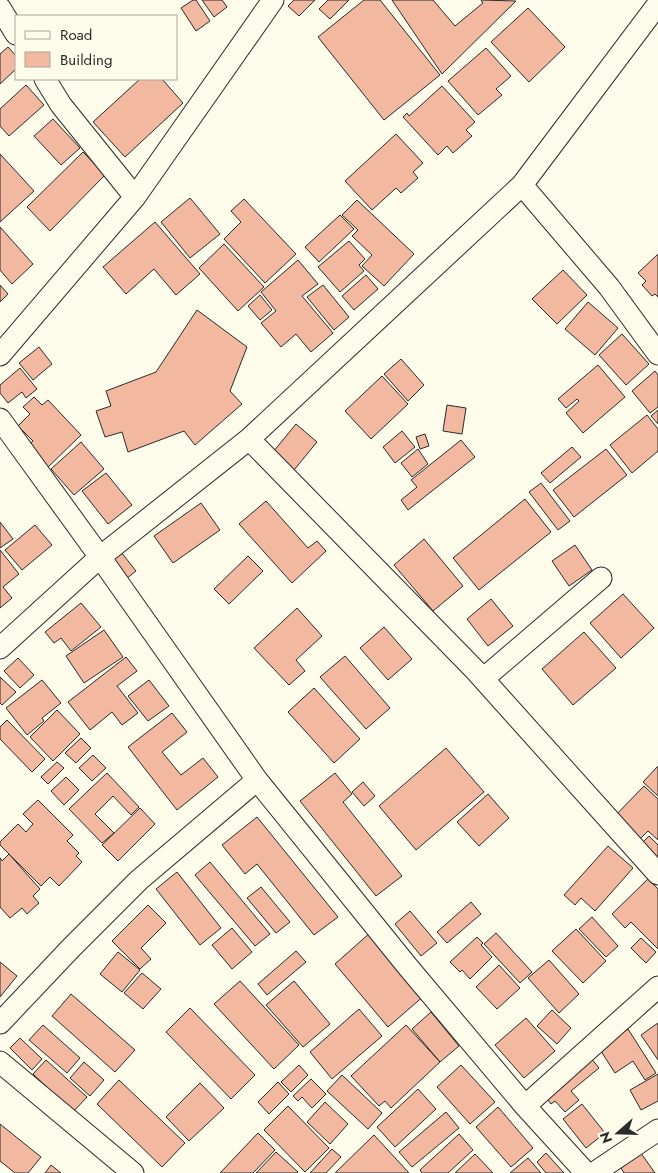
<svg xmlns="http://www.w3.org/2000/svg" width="658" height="1173" viewBox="0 0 658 1173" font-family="Jost,sans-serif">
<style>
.building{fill:#f2b8a0;stroke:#2b2b2b}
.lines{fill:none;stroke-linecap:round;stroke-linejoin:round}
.street-casing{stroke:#2b2b2b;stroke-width:23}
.street{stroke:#fdfbea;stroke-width:21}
</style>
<rect width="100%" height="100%" fill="#fdfbea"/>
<path class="building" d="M193,0H196L210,21L196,31L181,8Z
M202,0H222L227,7L214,17Z
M294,0H315L299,16L288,6Z
M328,0H349L330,19L319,9Z
M364,0H380L440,75L384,120L318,37Z
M392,0H433L455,26L483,3L481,0L516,1L442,74Z
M528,8L565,47L529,82L491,42Z
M8,47L16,56V69L0,84V54Z
M486,48L511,76L496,89L502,95L478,115L448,81Z
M140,79H162L183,103L125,157L93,122Z
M26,85L44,105L9,136L0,126V109Z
M442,86L475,122L466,130L472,136L453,153L447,146L438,155L403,117L407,113L409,116Z
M53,119L80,148L61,165L34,136Z
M396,134L423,163L413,172L418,178L401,193L396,188L372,210L345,181Z
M83,152L105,175L50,231L27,207Z
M0,154L34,191L0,222Z
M190,198L220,234L190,258L161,222Z
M244,199L296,254L265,283L224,239L241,222L231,211Z
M357,200L414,254L384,286L362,266L372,255L352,236L358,230L342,215Z
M340,215L354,229L319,262L305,247Z
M155,222L200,274L176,295L154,269L126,294L103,267Z
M0,227L33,264L12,284L0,270Z
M349,241L365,259L359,265L364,271L340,292L318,267Z
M224,244L264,287L238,311L199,268Z
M658,254V297L655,294L652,296L642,285L646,281L638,273Z
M298,260L318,284L302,296L333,333L311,352L296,334L281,347L261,323L276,311L261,292Z
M563,270L587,295L557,324L532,299Z
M366,275L378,289L354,310L342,296Z
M0,285L8,294L0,302Z
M323,285L349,317L334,330L307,297Z
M260,295L272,310L260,320L248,306Z
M588,302L618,328L595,355L565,329Z
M197,310L247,347L230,391L242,404L195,445L184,431L128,452L122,432L105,437L96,411L111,406L106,391L156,372Z
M622,334L649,364L626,385L599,355Z
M39,347L52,364L33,380L19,363Z
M401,359L424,385L408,401L384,374Z
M598,365L625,397L583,433L566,413L579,401L577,399L566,408L558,399Z
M20,368L37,389L26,398L22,392L8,403L0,393V385Z
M655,371L658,375V407L650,413L632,391Z
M382,376L408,404L371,439L345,411Z
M34,397L42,405L48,400L81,435L44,471L24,449L33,441L18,426L30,414L23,407Z
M447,405L466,408L462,434L443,431Z
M658,410V424L651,416Z
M647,415L658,429V451L632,473L610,445Z
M296,424L317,442L294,470L273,452Z
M402,431L415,447L395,463L383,447Z
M425,434L429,446L420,449L416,437Z
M461,440L475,457L408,510L401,500L417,487L411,480Z
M81,442L104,469L74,495L51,469Z
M572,447L581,457L550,483L541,473Z
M418,449L428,464L412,477L401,463Z
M606,449L627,475L574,517L553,490Z
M106,473L132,505L108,524L82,491Z
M541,483L570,521L558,530L529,492Z
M525,499L551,532L479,590L453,558Z
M266,501L308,548L317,541L326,551L292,583L239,524Z
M201,503L220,530L173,563L154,536Z
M0,522L13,539L0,548Z
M35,525L52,545L22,570L5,550Z
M424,539L463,586L433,611L394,565Z
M575,545L592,570L569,586L552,561Z
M0,550L19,574L3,587L12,598L0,608Z
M121,552L136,571L126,579L111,560Z
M248,556L263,571L229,604L214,589Z
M623,594L654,628L621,658L590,623Z
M491,599L513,626L488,646L467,619Z
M81,603L101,627L71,651L61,638L54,643L45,632Z
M297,608L322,636L296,660L305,671L289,685L254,648Z
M384,627L412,659L388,680L360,648Z
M104,630L123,657L84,683L66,656Z
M584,632L616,668L573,705L542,669Z
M345,656L390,708L366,729L320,677Z
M126,657L137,671L117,686L138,713L122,725L112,712L90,730L68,702Z
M18,658L34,675L20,688L4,671Z
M0,677L16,692L2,705L0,703Z
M42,680L61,703L42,718L44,721L27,735L6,708Z
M149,680L169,706L148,721L128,696Z
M314,688L360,739L334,763L288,712Z
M57,710L80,734L53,761L30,737Z
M172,713L187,732L162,752L181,775L203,758L218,777L177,810L128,747Z
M7,720L45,759L32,772L0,739V727Z
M81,738L91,748L76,763L65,753Z
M446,748L484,792L416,850L379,806Z
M93,755L106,768L92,781L79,768Z
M57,762L64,768L48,784L41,777Z
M658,766V796L643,782Z
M107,773L139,807L131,815L113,796L95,814L114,833L102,843L69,809Z
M335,773L352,794L343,802L402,876L376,896L300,801Z
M66,777L79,790L64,805L51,791Z
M363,782L375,796L364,806L352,792Z
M644,786L658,799V840L648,831L636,843L612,819Z
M488,794L509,818L479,846L457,822Z
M38,800L73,835L67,841L79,853L76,856L82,862L59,886L50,877L41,886L0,845V842L18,824L26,832L33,824L23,814Z
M140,808L155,824L118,861L102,845Z
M257,817L338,917L314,935L257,864L245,874L222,845Z
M649,836L658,845V866L639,846Z
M608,846L633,868L595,911L581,898L575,905L564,895Z
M9,854L40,889L33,896L39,903L27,914L22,908L10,918L0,907V858L2,861Z
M210,862L270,934L255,946L195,875Z
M177,872L221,928L200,945L156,889Z
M648,879L658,889V949L631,922L625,928L612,914Z
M261,887L290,922L276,933L247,898Z
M471,902L481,914L447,943L437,932Z
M148,905L166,923L141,948L151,959L140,969L112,941Z
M410,911L437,943L421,956L395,924Z
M592,917L618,946L606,957L579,929Z
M232,928L252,952L232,969L212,945Z
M576,929L606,961L583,983L552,951Z
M371,932L425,995L388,1027L335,964Z
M496,933L532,972L520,983L484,944Z
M477,937L483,943L481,945L492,957L470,979L462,970L460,972L450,962Z
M641,938L656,952L646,963L631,948Z
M296,951L306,962L267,995L258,984Z
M118,952L140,970L122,992L100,974Z
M549,960L579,994L559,1013L528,978Z
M0,962L17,976L0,997Z
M499,965L520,988L497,1009L476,987Z
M142,973L161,989L143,1009L124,993Z
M240,981L299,1045L274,1069L214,1004Z
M294,981L330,1024L303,1047L266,1005Z
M71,994L135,1050L115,1072L52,1016Z
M190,1008L255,1075L231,1099L166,1032Z
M359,1009L382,1036L332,1079L310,1052Z
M552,1010L571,1028L557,1044L537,1026Z
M431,1012L459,1046L440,1062L412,1029Z
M526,1018L555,1051L524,1078L495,1045Z
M658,1023V1060L641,1035Z
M43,1025L80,1058L67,1073L29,1040Z
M406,1025L440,1062L391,1108L385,1101L379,1106L351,1076Z
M628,1029L656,1073L645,1080L633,1061L615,1073L599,1048Z
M20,1038L42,1059L32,1070L10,1048Z
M587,1053L599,1068L571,1091L579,1100L565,1112L555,1101L551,1104L541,1091Z
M46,1060L87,1097L73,1112L33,1074Z
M84,1062L104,1080L90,1096L70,1078Z
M299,1065L308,1075L291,1092L281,1082Z
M461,1065L495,1102L470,1124L437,1087Z
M658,1074V1101L641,1110L630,1090Z
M342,1075L382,1113L368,1129L327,1091Z
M311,1079L326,1094L312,1108L302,1097L298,1101L293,1096Z
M119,1080L185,1143L162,1167L97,1104Z
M278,1082L289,1094L269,1114L258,1102Z
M200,1083L224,1108L189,1141L166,1117Z
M418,1089L436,1109L395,1147L377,1127Z
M325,1102L348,1124L330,1144L307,1122Z
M582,1104L605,1133L586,1148L563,1119Z
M288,1106L329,1148L305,1172L264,1130Z
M498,1107L533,1148L511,1167L476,1127Z
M446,1112L459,1128L412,1167L399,1152Z
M0,1124L41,1157L28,1173H15L0,1161Z
M258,1133L275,1150L253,1173H220Z
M459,1134L473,1150L448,1173H422L420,1170Z
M374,1135L409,1173H335Z
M332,1149L341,1157L326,1173H310Z
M638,1149L655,1173H624L618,1163Z
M276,1152L298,1172L297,1173H256Z
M546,1153L564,1173H546L537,1162Z
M475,1154L493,1173H455Z
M528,1158L541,1173H510Z
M51,1165L61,1173H45Z"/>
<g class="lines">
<g class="street-casing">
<path id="street" d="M0,8L16,34
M45,79L61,105L135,197
M522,185L609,287L658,354
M0,355L135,197L273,0
M0,419L100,557L257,780L408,967L525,1106L586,1173
M249,439L476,671L658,874
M0,648L100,557L249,439L522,185L658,4
M483,679L601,578
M0,1023L71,948L139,880L257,780
M0,1062L133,1173
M525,1106L658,987
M594,1173L658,1130"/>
</g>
<use href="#street" class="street"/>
</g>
<rect x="15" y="15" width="162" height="65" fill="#fdfbea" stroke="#a9a89e"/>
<rect x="25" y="31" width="25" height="8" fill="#fdfbea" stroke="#a9a89e"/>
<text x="60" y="40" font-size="15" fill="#2b2b2b">Road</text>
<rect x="25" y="52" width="25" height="15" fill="#f2b8a0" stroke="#a9a89e"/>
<text x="60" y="65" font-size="15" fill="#2b2b2b">Building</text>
<g transform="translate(618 1133) rotate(250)" stroke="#fdfbea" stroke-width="4" paint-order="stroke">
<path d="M0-4L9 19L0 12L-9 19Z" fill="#2b2b2b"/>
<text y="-8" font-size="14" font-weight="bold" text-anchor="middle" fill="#2b2b2b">N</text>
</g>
</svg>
